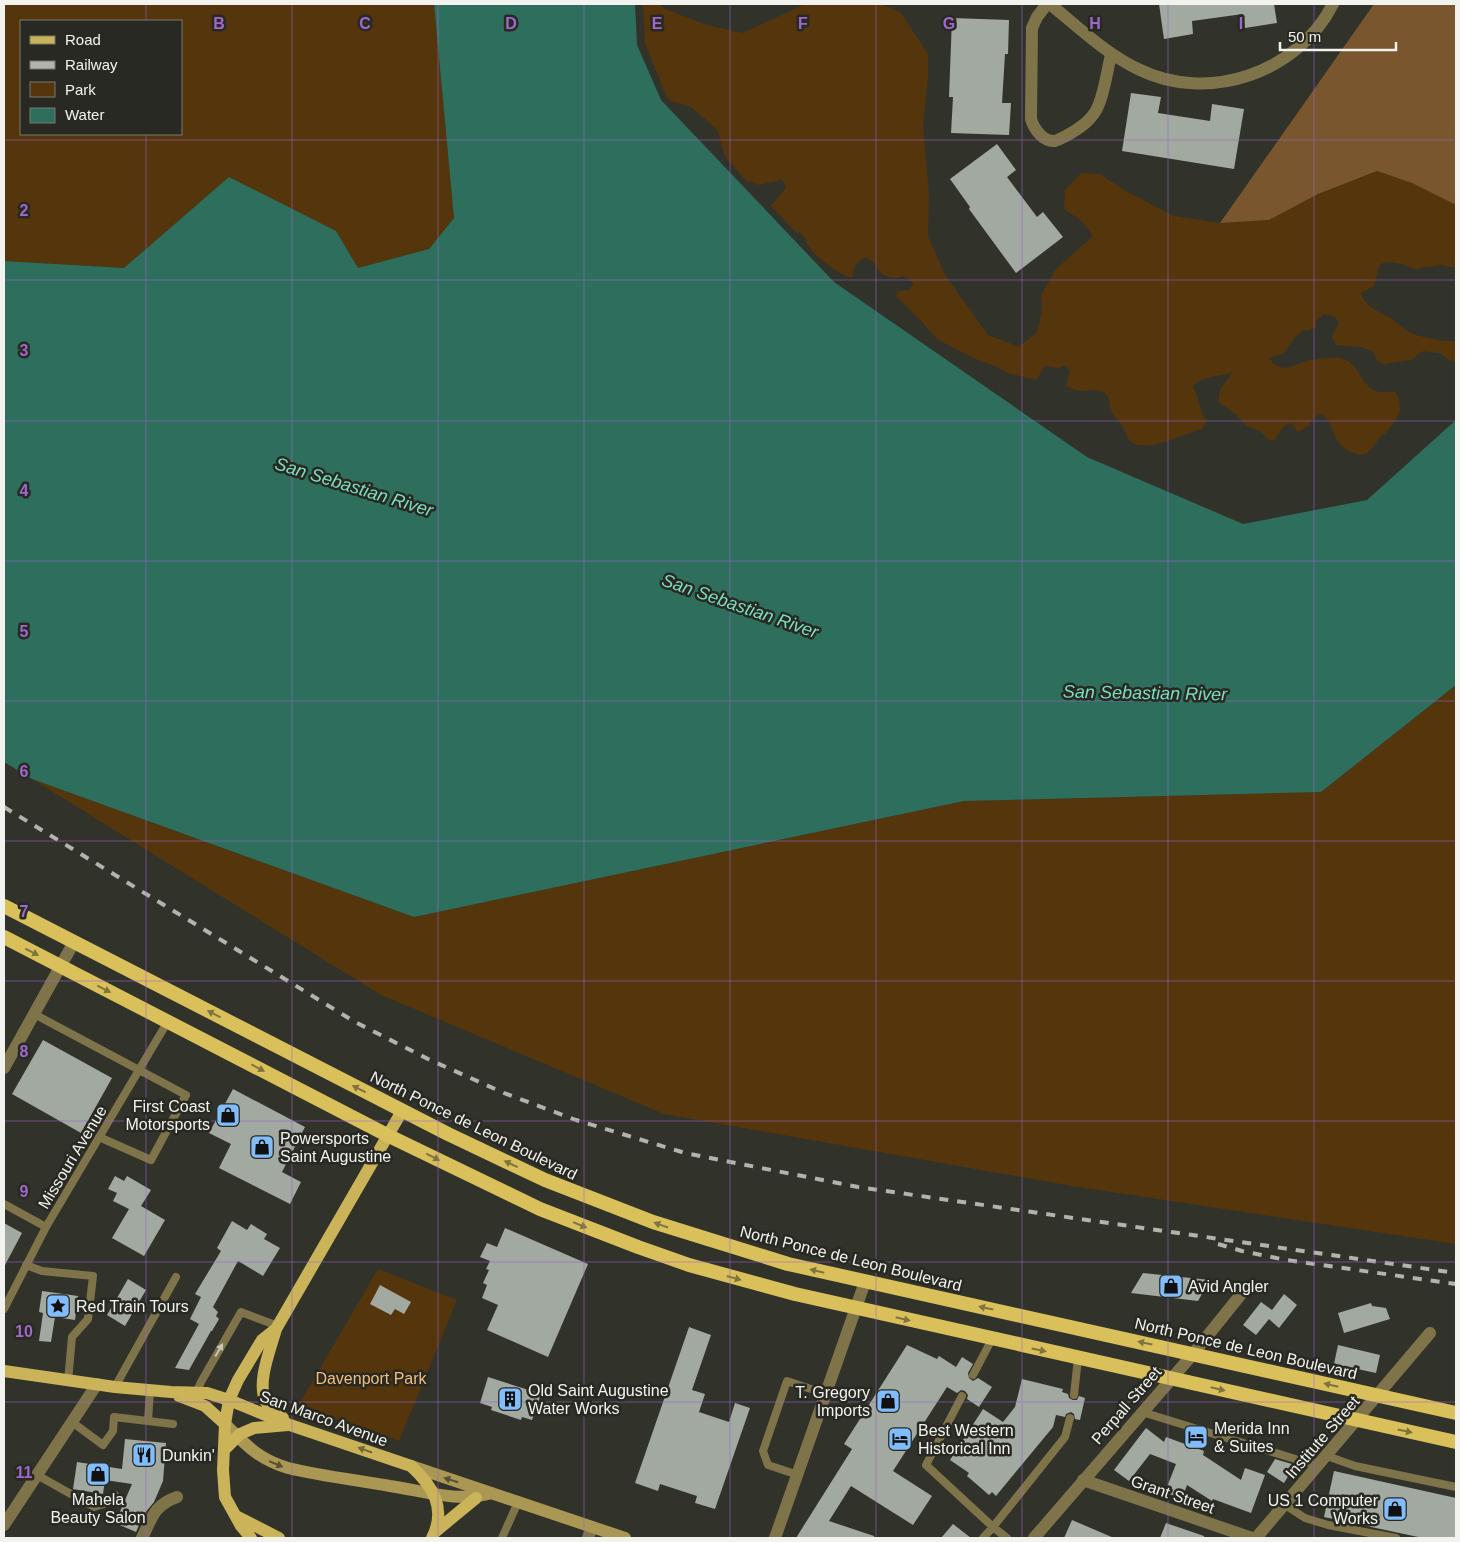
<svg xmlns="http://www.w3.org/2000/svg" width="1460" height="1542" viewBox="0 0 1460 1542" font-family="Arial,sans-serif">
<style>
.green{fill:#55350b;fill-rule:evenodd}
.forest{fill:#79562d}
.water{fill:#2d6f5c}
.building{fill:#a1a9a1}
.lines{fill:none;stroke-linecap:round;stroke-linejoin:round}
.service{stroke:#7f734a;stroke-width:8}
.minor{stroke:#7f734a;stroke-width:12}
.secondary{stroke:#aa9753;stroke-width:12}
.primary{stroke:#cbb359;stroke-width:12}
.trunk{stroke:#dac05b;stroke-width:14}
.rail{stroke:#b2b3ad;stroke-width:4;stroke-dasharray:9 9;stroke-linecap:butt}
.oneway{fill:#80743e}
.oneway2{fill:#cac6b5}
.oneway3{fill:#71673b}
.oneway4{fill:#555033}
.grid{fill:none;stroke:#9f68cd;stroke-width:1;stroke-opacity:0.55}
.labels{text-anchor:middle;stroke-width:5;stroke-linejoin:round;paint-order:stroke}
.poi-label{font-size:16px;fill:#f2f3ee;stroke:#272922;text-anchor:start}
.street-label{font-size:16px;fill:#f2f3ee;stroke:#272922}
.park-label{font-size:16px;fill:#f5bc7d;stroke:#272922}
.water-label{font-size:18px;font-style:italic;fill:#7bdec1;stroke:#272922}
.grid-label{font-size:16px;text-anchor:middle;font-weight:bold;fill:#9f68cd;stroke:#272922;stroke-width:5;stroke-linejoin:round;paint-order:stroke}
</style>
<rect width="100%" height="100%" fill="#31332b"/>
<path class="green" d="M4,4H434L454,218L429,249L358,268L336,231L229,177L124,268L4,261ZM21,21H181V134H21Z
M643,4H658L665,9L707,25L742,33L806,4H881L901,13L928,54V78L923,126L929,193L928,236L945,275L988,335L1019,347L1037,332L1042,312L1041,296L1055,270L1093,236L1083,222L1064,209L1065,190L1081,173L1100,174L1124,190L1174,216L1220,223L1269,220L1318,194L1377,171L1412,183L1456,205V268L1442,265L1415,269L1403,264L1389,262L1380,264L1374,286L1361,293C1366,308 1377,310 1389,317C1396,321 1401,327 1407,331C1417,337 1445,342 1456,341V362L1447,359L1440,353L1423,351L1411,360L1384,364L1376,360L1374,352L1361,347L1336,345L1332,337L1339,322L1334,316L1324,314L1316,321V327L1307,331L1304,330L1295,337L1284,353L1269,358C1281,374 1290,367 1306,361C1312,359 1334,357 1340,358C1361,362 1359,388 1380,392C1384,393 1390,391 1395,392C1409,412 1390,428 1377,441C1375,444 1371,451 1367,453C1362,456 1354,454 1349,451C1333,443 1334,426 1323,414L1316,416L1307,427L1298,432L1291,423C1281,426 1280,432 1275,439L1270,441L1260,431L1247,426L1237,415L1218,402L1220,390L1233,372C1221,377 1199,376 1193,387C1200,398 1198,410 1207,421L1202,429C1184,433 1146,455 1130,441C1126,436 1125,429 1121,424C1119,420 1114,417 1112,412C1108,405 1112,397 1103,392C1096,388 1088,391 1080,391C1075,390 1070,388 1066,386L1070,371L1064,365L1060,368L1045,366L1036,380L1008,373L997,367L971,357L937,339L921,321L896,296L899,291L909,290L914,284C912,282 909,278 905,277C901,276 900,277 897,278C887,278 877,273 875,263L866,257C856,261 853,268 852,278C839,275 814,256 808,245C805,239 805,236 799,232L797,233L771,206L786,188L784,182L781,180L758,185L750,181L748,183L727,159L724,154L718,131L711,124L691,107L671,101L667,97L645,44Z
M1456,685V1244L1072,1186L664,1114L381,995L32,779L414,917L964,801L1321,792Z
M378,1269L457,1300L399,1441L298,1406Z"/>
<path class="forest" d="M1374,4H1456V205L1412,183L1377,171L1318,194L1269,220L1220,223Z"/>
<path class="water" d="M434,4H635L637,45L661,100L834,282L1087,457L1243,524L1367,500L1456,420V685L1321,792L964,801L414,917L32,779L4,762V261L124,268L229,177L336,231L358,268L429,249L454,218Z"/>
<path class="building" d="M1159,4H1274L1277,23L1245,28L1243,14L1192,21L1193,34L1164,39Z
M952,18L1009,20L1008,54H1005L1002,103H1011L1009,135L951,133L953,97H949Z
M1131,93L1161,97L1158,113L1210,121L1212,104L1244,109L1234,169L1122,151Z
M997,144L1016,170L1007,177L1037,217L1043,212L1063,237L1016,273L969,209L970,207L950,179Z
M43,1040L112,1078L81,1133L12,1094Z
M233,1089L305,1127L282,1172L301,1182L290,1204L219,1168L231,1144L209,1133Z
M115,1176L124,1181L127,1176L151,1190L141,1206L165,1220L144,1256L112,1238L129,1209L113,1201L117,1193L108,1189Z
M232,1221L247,1230L251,1224L267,1234L264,1239L280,1248L263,1276L238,1261L213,1307L218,1312L216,1316L219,1319L212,1331H211L189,1370L175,1368L199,1324L190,1319L201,1297L195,1294L221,1251L217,1248Z
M4,1223L22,1233L4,1267Z
M505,1228L588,1264L548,1357L487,1330L498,1305L482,1298L487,1285L483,1283L489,1270L486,1269L490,1261L480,1257L487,1243L497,1247Z
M1143,1273L1210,1280L1198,1301L1131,1293Z
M128,1279L146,1290L125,1326L107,1315Z
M380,1285L411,1302L404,1314L395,1309L391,1315L370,1304Z
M42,1291L78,1296L75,1320L55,1317L51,1342L39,1341L43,1313L39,1312Z
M1284,1294L1297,1305L1279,1328L1269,1319L1256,1335L1243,1325L1261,1302L1272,1310Z
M1371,1303L1372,1306L1386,1308L1390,1319L1344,1333L1338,1313Z
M689,1327L711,1335L692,1390L705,1394L699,1412L729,1422L735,1403L750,1408L715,1509L695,1503L697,1496L660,1484L658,1491L635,1483Z
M907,1345L937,1359L939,1356L956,1367L962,1357L973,1364L968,1373L969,1378L973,1381L978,1378L992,1387L979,1407L967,1399L968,1395L965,1391L961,1390L957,1393L947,1387L893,1471L932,1496L913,1525L851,1486L829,1521L874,1536V1538H796L852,1449L844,1444Z
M1338,1345L1380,1355L1376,1373L1334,1364Z
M488,1377L541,1394L532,1420L522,1417L521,1420L491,1410L492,1407L480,1403Z
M1022,1379L1063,1389L1062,1392L1068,1394L1069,1398L1073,1400H1077L1079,1396L1085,1398L1080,1420L1075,1419L1074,1414L1071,1412L1066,1414L1065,1417L1056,1415L1053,1427L996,1496L992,1492L989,1495L967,1476L969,1473L950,1460L983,1409L1003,1422L1015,1407Z
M1146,1428L1164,1442L1166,1437L1204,1451L1203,1455L1241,1480L1245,1468L1265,1475L1251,1513L1213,1499L1212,1501L1187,1485L1182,1499L1165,1492L1176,1464L1150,1454L1129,1481L1114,1470Z
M125,1439L166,1443L163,1481L154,1502L144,1514L136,1532L115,1523L132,1484L105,1480L103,1494L73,1489L77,1462L122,1469Z
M1275,1459L1295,1465L1284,1483L1267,1472Z
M1334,1471L1456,1498V1538H1423L1324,1517Z
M1072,1520L1114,1538H1064Z
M1166,1523L1204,1536V1538H1160Z
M953,1524L971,1538H941Z"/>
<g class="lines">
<path class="service" d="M34,1014L186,1095L151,1160L99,1137
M4,1204L46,1227
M26,1265L42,1271L93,1276L88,1319L72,1337L68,1381
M4,1309L46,1227L168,1021
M973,1375L992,1339
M115,1387L176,1277
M196,1393L201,1382L241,1312L278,1326
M1074,1395L1078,1358
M962,1396L926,1465L993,1527L1065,1437L1070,1418
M1142,1412L1318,1466
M148,1421L150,1390
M72,1422L103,1445L113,1431L114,1417L173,1424
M1327,1456L1355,1466L1456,1487
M37,1475L94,1507L104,1504L115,1495
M798,1475L768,1465L763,1451L787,1381L826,1394
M1285,1505L1305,1518L1328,1525L1396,1538
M502,1538L518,1502
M983,1538L993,1527L1007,1538"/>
<path class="minor" d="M1047,4L1037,17L1032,28L1031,119C1034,129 1043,142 1055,141C1059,140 1063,137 1066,136C1080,128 1093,120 1099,104C1105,89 1107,71 1111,55
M1050,4C1078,27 1105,53 1138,69C1208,104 1298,73 1333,4
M4,1068L74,942
M1083,1480L1252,1538
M4,1525L97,1384
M142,1538C152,1518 154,1505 177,1497
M588,1538L592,1527
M775,1538L865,1282
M1034,1538L1193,1354L1242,1293
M1256,1538L1430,1333"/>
<path class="secondary" d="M225,1424C246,1445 258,1459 288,1468C321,1476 356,1480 390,1486C424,1491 457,1503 492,1493
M411,1466L625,1538"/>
<path class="primary" d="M276,1329C271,1348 256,1383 266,1402C269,1408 277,1413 283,1418
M4,1371L115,1387L171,1392L207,1393L229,1400L290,1425L411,1466C433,1486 447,1509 432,1538
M179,1396L205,1406L225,1424
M225,1449L240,1434L254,1428L288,1425
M238,1517L279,1538
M436,1531L476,1498
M251,1538L241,1526L225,1497L223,1470L225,1424L229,1400L238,1380L262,1340L276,1329L402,1111"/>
<path class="trunk" d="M4,906L448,1134L545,1180L653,1222L788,1264L1456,1413
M4,937L389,1136L540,1209L638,1247L689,1265L795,1294L1456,1442"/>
<path class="rail" d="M4,807L355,1022L428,1059L504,1093L576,1120L685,1153L858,1187L1456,1273
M1218,1244L1242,1251L1286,1260L1456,1284"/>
</g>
<defs><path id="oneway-solid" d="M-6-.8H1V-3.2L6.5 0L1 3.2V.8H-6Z" transform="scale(1.25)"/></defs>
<g class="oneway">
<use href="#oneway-solid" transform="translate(32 952) rotate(27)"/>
<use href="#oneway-solid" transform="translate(104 989) rotate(27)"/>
<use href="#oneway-solid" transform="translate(214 1014) rotate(-153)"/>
<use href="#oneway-solid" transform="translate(258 1068) rotate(28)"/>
<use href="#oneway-solid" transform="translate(359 1089) rotate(-153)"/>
<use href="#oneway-solid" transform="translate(433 1157) rotate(27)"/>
<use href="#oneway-solid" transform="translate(511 1164) rotate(-155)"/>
<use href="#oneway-solid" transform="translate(580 1225) rotate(22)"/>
<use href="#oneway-solid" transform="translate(661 1225) rotate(-161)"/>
<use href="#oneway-solid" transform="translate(817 1271) rotate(-167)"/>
<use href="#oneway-solid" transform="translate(734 1278) rotate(16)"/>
<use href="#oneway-solid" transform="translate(986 1308) rotate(-168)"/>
<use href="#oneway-solid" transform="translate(903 1319) rotate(13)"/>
<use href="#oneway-solid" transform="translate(1145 1343) rotate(-168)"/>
<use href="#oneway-solid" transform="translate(1039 1350) rotate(12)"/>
<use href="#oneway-solid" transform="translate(1331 1385) rotate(-167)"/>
<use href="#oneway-solid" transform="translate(1218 1389) rotate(13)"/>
<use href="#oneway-solid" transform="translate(1405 1431) rotate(12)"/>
</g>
<use class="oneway2" href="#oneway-solid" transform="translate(219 1350) rotate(-60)"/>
<use class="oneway3" href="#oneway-solid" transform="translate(365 1450) rotate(-161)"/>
<g class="oneway4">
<use href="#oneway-solid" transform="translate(276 1464) rotate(23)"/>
<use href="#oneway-solid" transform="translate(451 1480) rotate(-162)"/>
</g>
<path class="grid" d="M146,4V21M292,4V1538M438,4V1538M584,4V1538M730,4V1538M876,4V1538M1022,4V1538M1168,4V1538M1314,4V1538M146,134V1538M4,140H1456M4,280H1456M4,421H1456M4,561H1456M4,701H1456M4,841H1456M4,981H1456M4,1121H1456M4,1262H1456M4,1402H1456"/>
<defs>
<g id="shop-square" transform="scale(1.25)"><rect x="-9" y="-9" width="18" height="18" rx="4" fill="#81bdfa" stroke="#272922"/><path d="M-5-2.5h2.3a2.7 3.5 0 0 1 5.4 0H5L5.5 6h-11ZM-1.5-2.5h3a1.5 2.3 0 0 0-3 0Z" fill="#111"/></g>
<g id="sight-square" transform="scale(1.25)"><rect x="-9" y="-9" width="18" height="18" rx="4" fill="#81bdfa" stroke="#272922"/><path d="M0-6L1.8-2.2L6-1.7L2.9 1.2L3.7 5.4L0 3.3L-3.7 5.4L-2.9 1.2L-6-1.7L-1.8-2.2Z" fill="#111"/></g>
<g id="building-square" transform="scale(1.25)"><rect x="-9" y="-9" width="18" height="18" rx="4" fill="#81bdfa" stroke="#272922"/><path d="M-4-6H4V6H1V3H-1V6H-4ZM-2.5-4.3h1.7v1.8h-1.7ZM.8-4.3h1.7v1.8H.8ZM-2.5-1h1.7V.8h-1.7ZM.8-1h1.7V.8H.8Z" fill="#111"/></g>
<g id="hotel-square" transform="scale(1.25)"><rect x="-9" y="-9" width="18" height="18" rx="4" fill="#81bdfa" stroke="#272922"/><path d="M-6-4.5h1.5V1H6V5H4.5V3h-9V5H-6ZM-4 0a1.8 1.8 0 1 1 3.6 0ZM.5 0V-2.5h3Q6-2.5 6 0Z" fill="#111"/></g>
<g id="restaurant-square" transform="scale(1.25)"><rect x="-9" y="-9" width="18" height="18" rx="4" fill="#81bdfa" stroke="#272922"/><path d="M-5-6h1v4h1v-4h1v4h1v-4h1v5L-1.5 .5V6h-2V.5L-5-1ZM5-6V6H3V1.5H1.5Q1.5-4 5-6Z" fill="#111"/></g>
</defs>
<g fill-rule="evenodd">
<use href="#shop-square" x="228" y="1115"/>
<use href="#shop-square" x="262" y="1147"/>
<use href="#shop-square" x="1171" y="1286"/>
<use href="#sight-square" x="58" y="1306"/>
<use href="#building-square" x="510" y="1399"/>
<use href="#shop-square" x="888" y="1401"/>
<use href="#hotel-square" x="1196" y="1437"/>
<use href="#hotel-square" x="900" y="1439"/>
<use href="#restaurant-square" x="144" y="1455"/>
<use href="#shop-square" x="98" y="1474"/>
<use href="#shop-square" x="1395" y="1509"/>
</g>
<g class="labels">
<g class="poi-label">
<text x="210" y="1112" text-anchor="end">First Coast<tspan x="210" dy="18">Motorsports</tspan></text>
<text x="280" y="1144">Powersports<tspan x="280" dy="18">Saint Augustine</tspan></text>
<text x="1188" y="1292">Avid Angler</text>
<text x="76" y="1312">Red Train Tours</text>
<text x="528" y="1396">Old Saint Augustine<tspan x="528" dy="18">Water Works</tspan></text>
<text x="870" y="1398" text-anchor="end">T. Gregory<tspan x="870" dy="18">Imports</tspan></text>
<text x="1214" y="1434">Merida Inn<tspan x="1214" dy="18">&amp; Suites</tspan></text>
<text x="918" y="1436">Best Western<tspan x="918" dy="18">Historical Inn</tspan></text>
<text x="162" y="1461">Dunkin'</text>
<text x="98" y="1505" text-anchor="middle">Mahela<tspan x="98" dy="18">Beauty Salon</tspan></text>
<text x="1378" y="1506" text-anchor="end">US 1 Computer<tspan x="1378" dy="18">Works</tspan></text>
</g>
<g class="street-label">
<text transform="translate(474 1125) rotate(26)" y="6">North Ponce de Leon Boulevard</text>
<text transform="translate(72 1157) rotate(-59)" y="6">Missouri Avenue</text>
<text transform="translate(851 1258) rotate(14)" y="6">North Ponce de Leon Boulevard</text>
<text transform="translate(1246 1348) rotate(13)" y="6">North Ponce de Leon Boulevard</text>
<text transform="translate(1126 1405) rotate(-49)" y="6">Perpall Street</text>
<text transform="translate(324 1418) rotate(20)" y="6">San Marco Avenue</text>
<text transform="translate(1322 1437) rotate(-49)" y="6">Institute Street</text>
<text transform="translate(1173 1494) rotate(19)" y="6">Grant Street</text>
</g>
<g class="park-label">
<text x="371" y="1384">Davenport Park</text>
</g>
<g class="water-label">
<text transform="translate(354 487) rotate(17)" y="6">San Sebastian River</text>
<text transform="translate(740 606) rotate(19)" y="6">San Sebastian River</text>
<text transform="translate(1145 693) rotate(1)" y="6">San Sebastian River</text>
</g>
</g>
<g class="grid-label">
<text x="219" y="29">B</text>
<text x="365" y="29">C</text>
<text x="511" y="29">D</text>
<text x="657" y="29">E</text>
<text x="803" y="29">F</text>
<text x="949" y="29">G</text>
<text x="1095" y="29">H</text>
<text x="1241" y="29">I</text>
<text x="24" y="216">2</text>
<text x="24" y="356">3</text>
<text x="24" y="496">4</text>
<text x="24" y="637">5</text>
<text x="24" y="777">6</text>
<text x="24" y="917">7</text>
<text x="24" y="1057">8</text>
<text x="24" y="1197">9</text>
<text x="24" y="1337">10</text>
<text x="24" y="1478">11</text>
</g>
<rect width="1460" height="1542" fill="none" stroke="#f2f3ee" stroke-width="10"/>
<rect x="20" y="20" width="162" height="115" fill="#272922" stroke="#787a74"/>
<rect x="30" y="36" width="25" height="8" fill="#cbb359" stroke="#787a74"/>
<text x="65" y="45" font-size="15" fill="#f2f3ee">Road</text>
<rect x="30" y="61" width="25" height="8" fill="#b2b3ad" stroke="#787a74"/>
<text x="65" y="70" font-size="15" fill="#f2f3ee">Railway</text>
<rect x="30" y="82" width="25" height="15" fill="#55350b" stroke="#787a74"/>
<text x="65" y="95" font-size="15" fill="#f2f3ee">Park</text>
<rect x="30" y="108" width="25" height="15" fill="#2d6f5c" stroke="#787a74"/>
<text x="65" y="120" font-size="15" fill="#f2f3ee">Water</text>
<path d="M1280 42v8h116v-8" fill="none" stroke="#f2f3ee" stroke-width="2.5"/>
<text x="1288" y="42" font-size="15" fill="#f2f3ee" stroke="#272922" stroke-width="4" paint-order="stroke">50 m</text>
</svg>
